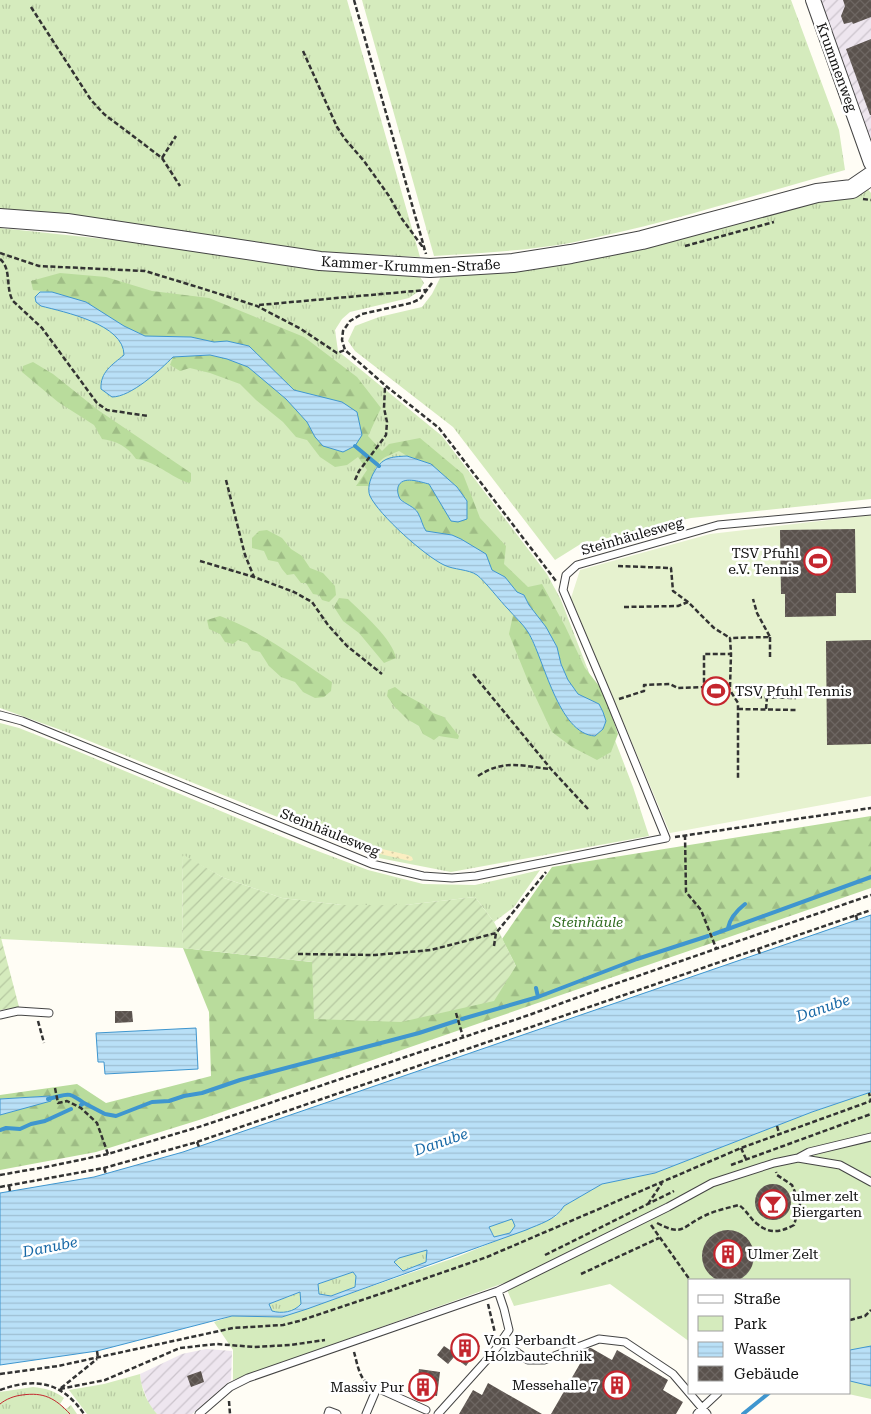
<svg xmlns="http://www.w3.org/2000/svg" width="871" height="1414" viewBox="0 0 871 1414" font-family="'Roboto Serif',serif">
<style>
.industrial{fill:url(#industrial-furrows)}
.grass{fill:url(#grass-tufts)}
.forest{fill:url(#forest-firs)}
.sand{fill:url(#sand-dots)}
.park{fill:#d5ebbd}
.garden{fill:url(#garden-furrows)}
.pitch{fill:#e6f2cf}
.water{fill:url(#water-rules);stroke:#3f96cf;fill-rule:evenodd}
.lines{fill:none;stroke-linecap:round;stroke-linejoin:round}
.stream{stroke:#3f96cf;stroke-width:4}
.building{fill:url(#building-cross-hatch)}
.service-casing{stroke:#444;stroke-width:9}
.minor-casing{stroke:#444;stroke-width:16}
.tertiary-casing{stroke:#444;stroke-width:20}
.path{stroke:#333;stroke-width:2.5;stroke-dasharray:5 2.5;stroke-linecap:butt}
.service{stroke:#fff;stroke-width:7}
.minor{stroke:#fff;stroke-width:14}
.tertiary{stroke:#fff;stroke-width:18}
.tram{stroke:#c4262e;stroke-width:1}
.labels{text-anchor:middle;stroke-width:5;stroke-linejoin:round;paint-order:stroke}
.street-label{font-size:14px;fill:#111;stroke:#fff}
.poi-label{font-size:14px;fill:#111;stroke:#fff;text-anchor:start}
.park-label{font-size:14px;font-style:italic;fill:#2f6b1f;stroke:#fff}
.water-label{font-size:15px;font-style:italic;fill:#1768a6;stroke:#fff}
</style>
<defs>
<pattern id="industrial-furrows" width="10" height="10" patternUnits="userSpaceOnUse" patternTransform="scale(1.25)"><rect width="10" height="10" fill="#eee6ef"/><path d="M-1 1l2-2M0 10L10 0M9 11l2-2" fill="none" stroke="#cbc4cc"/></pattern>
<pattern id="grass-tufts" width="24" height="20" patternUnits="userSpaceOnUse" patternTransform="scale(1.25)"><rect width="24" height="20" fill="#d5ebbd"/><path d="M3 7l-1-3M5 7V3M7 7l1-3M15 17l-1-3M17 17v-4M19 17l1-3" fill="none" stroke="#b6c8a1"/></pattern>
<pattern id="forest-firs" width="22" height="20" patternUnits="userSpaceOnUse" patternTransform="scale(1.25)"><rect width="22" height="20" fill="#b9dc9c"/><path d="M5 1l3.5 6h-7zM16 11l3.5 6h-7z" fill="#9ebc85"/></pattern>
<pattern id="sand-dots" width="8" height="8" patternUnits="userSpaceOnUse" patternTransform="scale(1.25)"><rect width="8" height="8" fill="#fbeec1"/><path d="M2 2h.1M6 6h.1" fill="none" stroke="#d6cba5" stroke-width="1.8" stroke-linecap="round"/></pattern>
<pattern id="garden-furrows" width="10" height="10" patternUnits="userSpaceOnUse" patternTransform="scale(1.25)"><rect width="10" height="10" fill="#d5ebbd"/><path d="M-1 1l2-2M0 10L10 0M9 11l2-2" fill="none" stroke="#b6c8a1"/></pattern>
<pattern id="water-rules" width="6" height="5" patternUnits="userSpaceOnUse" patternTransform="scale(1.25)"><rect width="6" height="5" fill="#b9e0f7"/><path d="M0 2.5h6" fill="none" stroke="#9ebfd3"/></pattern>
<pattern id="building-cross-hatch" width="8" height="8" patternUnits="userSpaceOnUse" patternTransform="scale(1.25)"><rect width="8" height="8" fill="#5a524d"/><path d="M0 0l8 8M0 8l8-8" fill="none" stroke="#6d6662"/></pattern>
</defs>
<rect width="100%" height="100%" fill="#fffdf5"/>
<path class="industrial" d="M819,0H871V137L869,138Z
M206,1349L232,1351L231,1380L192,1414H157L150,1407L141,1383L140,1374L182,1354Z"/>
<path class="grass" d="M0,0H347L420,257L323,252L170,229L0,209Z
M362,0H791L839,130L845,170C754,195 663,225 570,243C525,251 479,253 434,256Z
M866,187L871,193V499L691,518L579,545L555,560L453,427L355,351L348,341L355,326L379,317L422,307L432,294L441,276L513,272L571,262L702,233Z
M0,228L171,246L324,269L420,277L424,283L419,291L409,298L350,312L342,319L335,330L338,351L442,436L547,574L561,600L633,787L649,836L451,872L379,858L72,734L0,708Z
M0,723L19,728L77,751L307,847L368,870L423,884L475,885L540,870L514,907L494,922L475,897L405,905H342L282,898L224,878L182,855L183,948L1,939L0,934Z
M512,1218L515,1226L510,1233L494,1237L489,1227Z
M427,1249V1262L402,1271L394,1262L399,1258Z
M353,1272L356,1276L355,1287L331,1296L319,1294L318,1284Z
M301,1292V1304C294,1312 282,1314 272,1311L269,1304Z
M140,1374C141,1388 147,1403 157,1414H87L69,1390L104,1384Z
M33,1387C45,1388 55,1391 64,1398L60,1404L66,1409L71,1405L77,1414H0V1392Z"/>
<path class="forest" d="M60,273L106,277L152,291L209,298L304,337L357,377L381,408L368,436L382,451L389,444L420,438L463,474L480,518L506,546L504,564L528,587L542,584L565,626L585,668L603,691L618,734L611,752L597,760L572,747L552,732L528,681L509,634L513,615L528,631L560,704L570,721L580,731L603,729L606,721L603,712L599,704L578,694L568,680L561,664L557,647L546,627L529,605L524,595L517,592L505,577L492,570L485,554L461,539L452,535L426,531C422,525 422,520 418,513C415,507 405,504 400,498C398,495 397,491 398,487C402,475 420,482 429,484L451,520L467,519V501L457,487L431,464L407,456L399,451C374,461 378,462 369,486H356L367,470L358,457L347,465L335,467L320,457L307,440L296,437L283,422L256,400L240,384L210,373L190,368L180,371L170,365L173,357L210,355L227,359L248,367L286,399L307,422L315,437L342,402L294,390L249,346L227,341L214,342L191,337L145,336L52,292L33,290L31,281Z
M33,362L53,374L98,410L191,473V481L189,483C170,477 156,461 136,459C128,447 117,441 102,439L94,425L58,402L22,372L23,366Z
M267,530L282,538L291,549L302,556L310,568L323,573L335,586L336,595L329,602L322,600L319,595L313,594L306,583H301L294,574L287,575L282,569L278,562L268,560L264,551L252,548V538L259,531Z
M339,598L348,599C363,614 392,638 396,658L384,663L359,633L343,621L334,607Z
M220,616C261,631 296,658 332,682L331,691L324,697L315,698L303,692L295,682L281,677L269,666L260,652L252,650L247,643L238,640L233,644L225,642L220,634L209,629L207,620Z
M395,687L404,694L424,705L433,713L444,717L459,736L458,739L439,736L434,740L423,734L419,726L407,719L394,706L387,696L388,690Z
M871,816V888L199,1120L96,1152L0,1170V1115L51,1100L50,1096L0,1099V1095L77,1084L106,1103L211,1076L209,1012L183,948L312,962L516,966L502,939L552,867Z"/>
<path class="sand" d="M382,849L408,855L412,857L413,860L410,861L380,854L379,851Z"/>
<path class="park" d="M871,1092V1399L844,1393H850V1280H690V1342L610,1284L514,1306L504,1283L233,1380V1350L214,1322L232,1316L282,1317L457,1257L555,1217L560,1212L564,1206L602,1184L655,1173L812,1112Z"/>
<path class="garden" d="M182,854L224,878L282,898L342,905H405L475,897L494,922L516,966L494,1001L401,1022L314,1019L312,962L183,948Z
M0,934L19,1007L0,1010Z"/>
<path class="pitch" d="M871,515V796L670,833L571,598L580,570L710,534Z"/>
<path class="water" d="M40,292H52L86,302L124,326L145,336L191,337L214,342L227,341L249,346L294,390L342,402L357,412L362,435L355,446L343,452L323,446L315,437L307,422L286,399L248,367L227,359L210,355L173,357C160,370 131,397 112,397L101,389C100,372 112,365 124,355C124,324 64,312 41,306L36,302L35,297Z
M407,456L431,464L457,487L467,501V519L458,522L451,521L429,484C420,482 402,475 398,487C397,491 398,495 400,499C405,504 415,507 418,513C422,520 422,525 426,531L452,535L461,539L486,554L492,570L505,577L517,592L524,595L529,605L546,627L557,647L561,664L568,680L578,694L599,704L603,712L606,721L603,729L595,736C558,734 544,658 528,632C523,624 514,616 508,609C501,602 484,580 477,575C468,569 454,570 444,565C425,556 379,515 370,496C367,489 370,480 373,474C382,457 390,457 407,456Z
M871,915V1092L812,1112L655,1173L602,1184L564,1206C556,1220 539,1224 526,1230L307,1309L282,1317L232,1316L97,1351L0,1365V1193L94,1177L183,1152ZM512,1219L515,1226L510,1233L494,1237L489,1227ZM427,1250L426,1262L403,1271L394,1262L399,1258ZM353,1272L356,1276L355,1287L331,1296L319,1294L318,1284ZM300,1292L301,1304C294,1312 282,1314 272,1311L269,1304Z
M196,1028L198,1069L105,1074L104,1062H98L96,1033Z
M50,1096L51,1101L0,1115V1099Z
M871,1346V1386L850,1381V1350Z"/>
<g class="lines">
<path class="stream" d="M355,446L379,466
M728,928C730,918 736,911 745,904
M714,934L871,877
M536,988L538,997
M462,1019L538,997L637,959L708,936
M48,1099C68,1095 66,1090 84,1103
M81,1105L84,1103L105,1114L116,1116L152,1102L169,1101L184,1096L202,1093L240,1080L419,1033L456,1021
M0,1130L6,1128L20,1129L31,1124L45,1121L71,1109
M743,1414L769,1393"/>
</g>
<path class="building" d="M843,0H871V17L853,24L852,22L844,24L841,16L845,6Z
M871,39V115H870L846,49Z
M855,529L856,593H836V616L785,617V594H781L780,530Z
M871,640V744L827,745L826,641Z
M115,1011H132L133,1022L115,1023Z
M755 1202a18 18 0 1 1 36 0a18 18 0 1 1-36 0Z
M702 1256a26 26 0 1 1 52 0a26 26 0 1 1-52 0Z
M463,1333L480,1346L466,1366L454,1357L448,1364L437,1355L444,1346L450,1350Z
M589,1348H591L612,1360L617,1350L668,1380L663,1390L683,1402L676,1414H551Z
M419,1369L440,1372L437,1396L408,1392L410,1381L417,1382Z
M201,1371L204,1382L191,1387L187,1376Z
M488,1383L542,1414H459L473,1390L482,1395Z"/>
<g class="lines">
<g class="service-casing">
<path id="service" d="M0,715L22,721L372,864L423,876L452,878L476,876L666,838L610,701L563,590L566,575L577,565L718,525L871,511
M0,1015L18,1011L49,1013
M798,1158L809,1152L871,1137
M501,1341L528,1360H544L599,1339L625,1342L673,1374L702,1408L718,1393
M199,1414L230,1387L248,1378L498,1291L668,1207L712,1183L774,1163L798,1158L840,1165L871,1182
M328,1414L329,1411L337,1414
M366,1414L377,1388L426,1410
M438,1414L493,1353L509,1330L504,1309L498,1291
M697,1414L702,1408L707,1414"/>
</g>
<g class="minor-casing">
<path id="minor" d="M813,0L871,163"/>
</g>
<g class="tertiary-casing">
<g id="tertiary">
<path id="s1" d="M0,218L67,223L320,261L430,268L513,263L571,254L642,240L817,193L852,189L871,176"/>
</g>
</g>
<path class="path" d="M354,0L426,254
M31,7L91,100L104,114L162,158L180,186
M303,51L337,127L345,139L364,161L389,196L402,219L425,250
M162,158L176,136
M863,199L871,200
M685,246L774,222
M0,253L39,266L145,271L204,289L257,306L301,329L337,353L345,350
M0,259C12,269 5,288 13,301L42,328L97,403L107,410L148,416
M432,283L420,299L411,303L362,314L350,321L343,331L342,340L345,350L386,386L439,428L556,581
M259,305L426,290
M226,480L245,555L254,577
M355,480L359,471L386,435L387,422L384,408L385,387
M200,561L254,577L294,592L312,602L328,625L347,646L382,674
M618,566L671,568L673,591L688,602
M624,607L678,606L688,602L714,628L730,638
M770,637V657
M473,674L551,769L588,809
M704,687H728L738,703V779
M730,687L731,654
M757,697L796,698
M619,699L644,691V685L670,684L678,688L704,687V654H731L730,638L770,637L757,613L753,599
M738,709L797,710
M766,709L767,697
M478,776C504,759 521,766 550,769
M685,835L686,892L701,910L716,948
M675,837L871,808
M856,915L857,920
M494,946L496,933
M758,949L760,954
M298,954L375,955L431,950L496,933L546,872
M456,1013L463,1037
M38,1021L44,1043
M55,1088L58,1103L67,1101L81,1108L97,1123L108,1154
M777,1126L779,1133
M197,1142L199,1147
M741,1148L746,1159
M731,1165L871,1114
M104,1168L106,1174
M0,1175L51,1166L108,1154L202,1126L529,1015L609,986L871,895
M9,1186L10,1191
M0,1187L104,1168L197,1142L871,910
M648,1204L662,1183
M657,1223C684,1237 681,1227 704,1216C714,1211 727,1208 739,1205C747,1211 749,1217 756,1223C769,1234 779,1233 794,1225L800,1204L792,1185L777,1175L776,1172
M651,1225L690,1280
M545,1255L674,1191
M581,1274L659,1238
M488,1304L495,1333
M850,1320L865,1316L871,1310
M97,1351L98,1358
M354,1352C357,1362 359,1379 369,1384
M0,1374L58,1366L233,1328L283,1325L299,1321L392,1290L487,1257L741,1148L871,1101L869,1093
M61,1388L97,1359
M60,1389L105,1380L180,1348L217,1344L254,1347L290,1345L325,1340
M0,1390C36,1377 62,1382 84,1414
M229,1401L230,1414"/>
<use href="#service" class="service"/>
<use href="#minor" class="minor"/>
<use href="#tertiary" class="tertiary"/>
<path class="tram" d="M0,1404C6,1399 14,1396 22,1395C44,1392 55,1398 70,1414"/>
</g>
<defs>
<g id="stadium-ring" transform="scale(1.4375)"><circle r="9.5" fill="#fff" stroke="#c4262e" stroke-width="1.5"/><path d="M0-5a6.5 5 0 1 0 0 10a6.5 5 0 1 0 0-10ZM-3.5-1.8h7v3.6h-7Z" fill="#c4262e"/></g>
<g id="bar-ring" transform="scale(1.4375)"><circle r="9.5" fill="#fff" stroke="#c4262e" stroke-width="1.5"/><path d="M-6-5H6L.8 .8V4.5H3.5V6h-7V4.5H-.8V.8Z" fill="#c4262e"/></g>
<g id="building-ring" transform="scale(1.4375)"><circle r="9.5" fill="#fff" stroke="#c4262e" stroke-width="1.5"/><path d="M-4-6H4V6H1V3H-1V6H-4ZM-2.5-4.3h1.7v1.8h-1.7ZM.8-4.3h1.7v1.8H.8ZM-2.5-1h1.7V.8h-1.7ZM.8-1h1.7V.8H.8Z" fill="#c4262e"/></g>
</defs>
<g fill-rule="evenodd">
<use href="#stadium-ring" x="818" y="561"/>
<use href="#stadium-ring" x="716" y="691"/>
<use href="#bar-ring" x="773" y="1204"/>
<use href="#building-ring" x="728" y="1254"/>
<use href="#building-ring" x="465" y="1348"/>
<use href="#building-ring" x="617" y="1385"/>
<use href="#building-ring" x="423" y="1387"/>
</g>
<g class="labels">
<g class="street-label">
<text transform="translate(837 67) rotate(70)" y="5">Krummenweg</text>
<text dy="5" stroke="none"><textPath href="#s1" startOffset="414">Kammer-Krummen-Straße</textPath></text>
<text transform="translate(632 536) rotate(-16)" y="5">Steinhäulesweg</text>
<text transform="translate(330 832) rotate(22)" y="5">Steinhäulesweg</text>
</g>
<g class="poi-label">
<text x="799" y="558" text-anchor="end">TSV Pfuhl<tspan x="799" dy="16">e.V. Tennis</tspan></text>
<text x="735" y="696">TSV Pfuhl Tennis</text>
<text x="792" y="1201">ulmer zelt<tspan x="792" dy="16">Biergarten</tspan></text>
<text x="747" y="1259">Ulmer Zelt</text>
<text x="484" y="1345">Von Perbandt<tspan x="484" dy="16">Holzbautechnik</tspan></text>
<text x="598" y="1390" text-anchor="end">Messehalle 7</text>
<text x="404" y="1392" text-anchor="end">Massiv Pur</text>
</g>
<g class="park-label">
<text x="588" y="927">Steinhäule</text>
</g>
<g class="water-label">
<text transform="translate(823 1008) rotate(-19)" y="5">Danube</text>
<text transform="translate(441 1142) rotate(-19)" y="5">Danube</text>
<text transform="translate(50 1247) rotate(-11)" y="5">Danube</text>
</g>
</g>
<rect x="688" y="1279" width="162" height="115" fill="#ffffff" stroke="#a0a0a0"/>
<rect x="698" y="1295" width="25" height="8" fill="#ffffff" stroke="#a0a0a0"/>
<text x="734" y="1304" font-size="15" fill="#111111">Straße</text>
<rect x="698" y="1316" width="25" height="15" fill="#d5ebbd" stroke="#a0a0a0"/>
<text x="734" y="1329" font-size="15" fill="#111111">Park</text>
<rect x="698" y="1342" width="25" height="15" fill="url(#water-rules)" stroke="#a0a0a0"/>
<text x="734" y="1354" font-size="15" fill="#111111">Wasser</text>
<rect x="698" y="1366" width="25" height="15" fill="url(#building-cross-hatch)" stroke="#a0a0a0"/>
<text x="734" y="1379" font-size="15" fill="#111111">Gebäude</text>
</svg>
